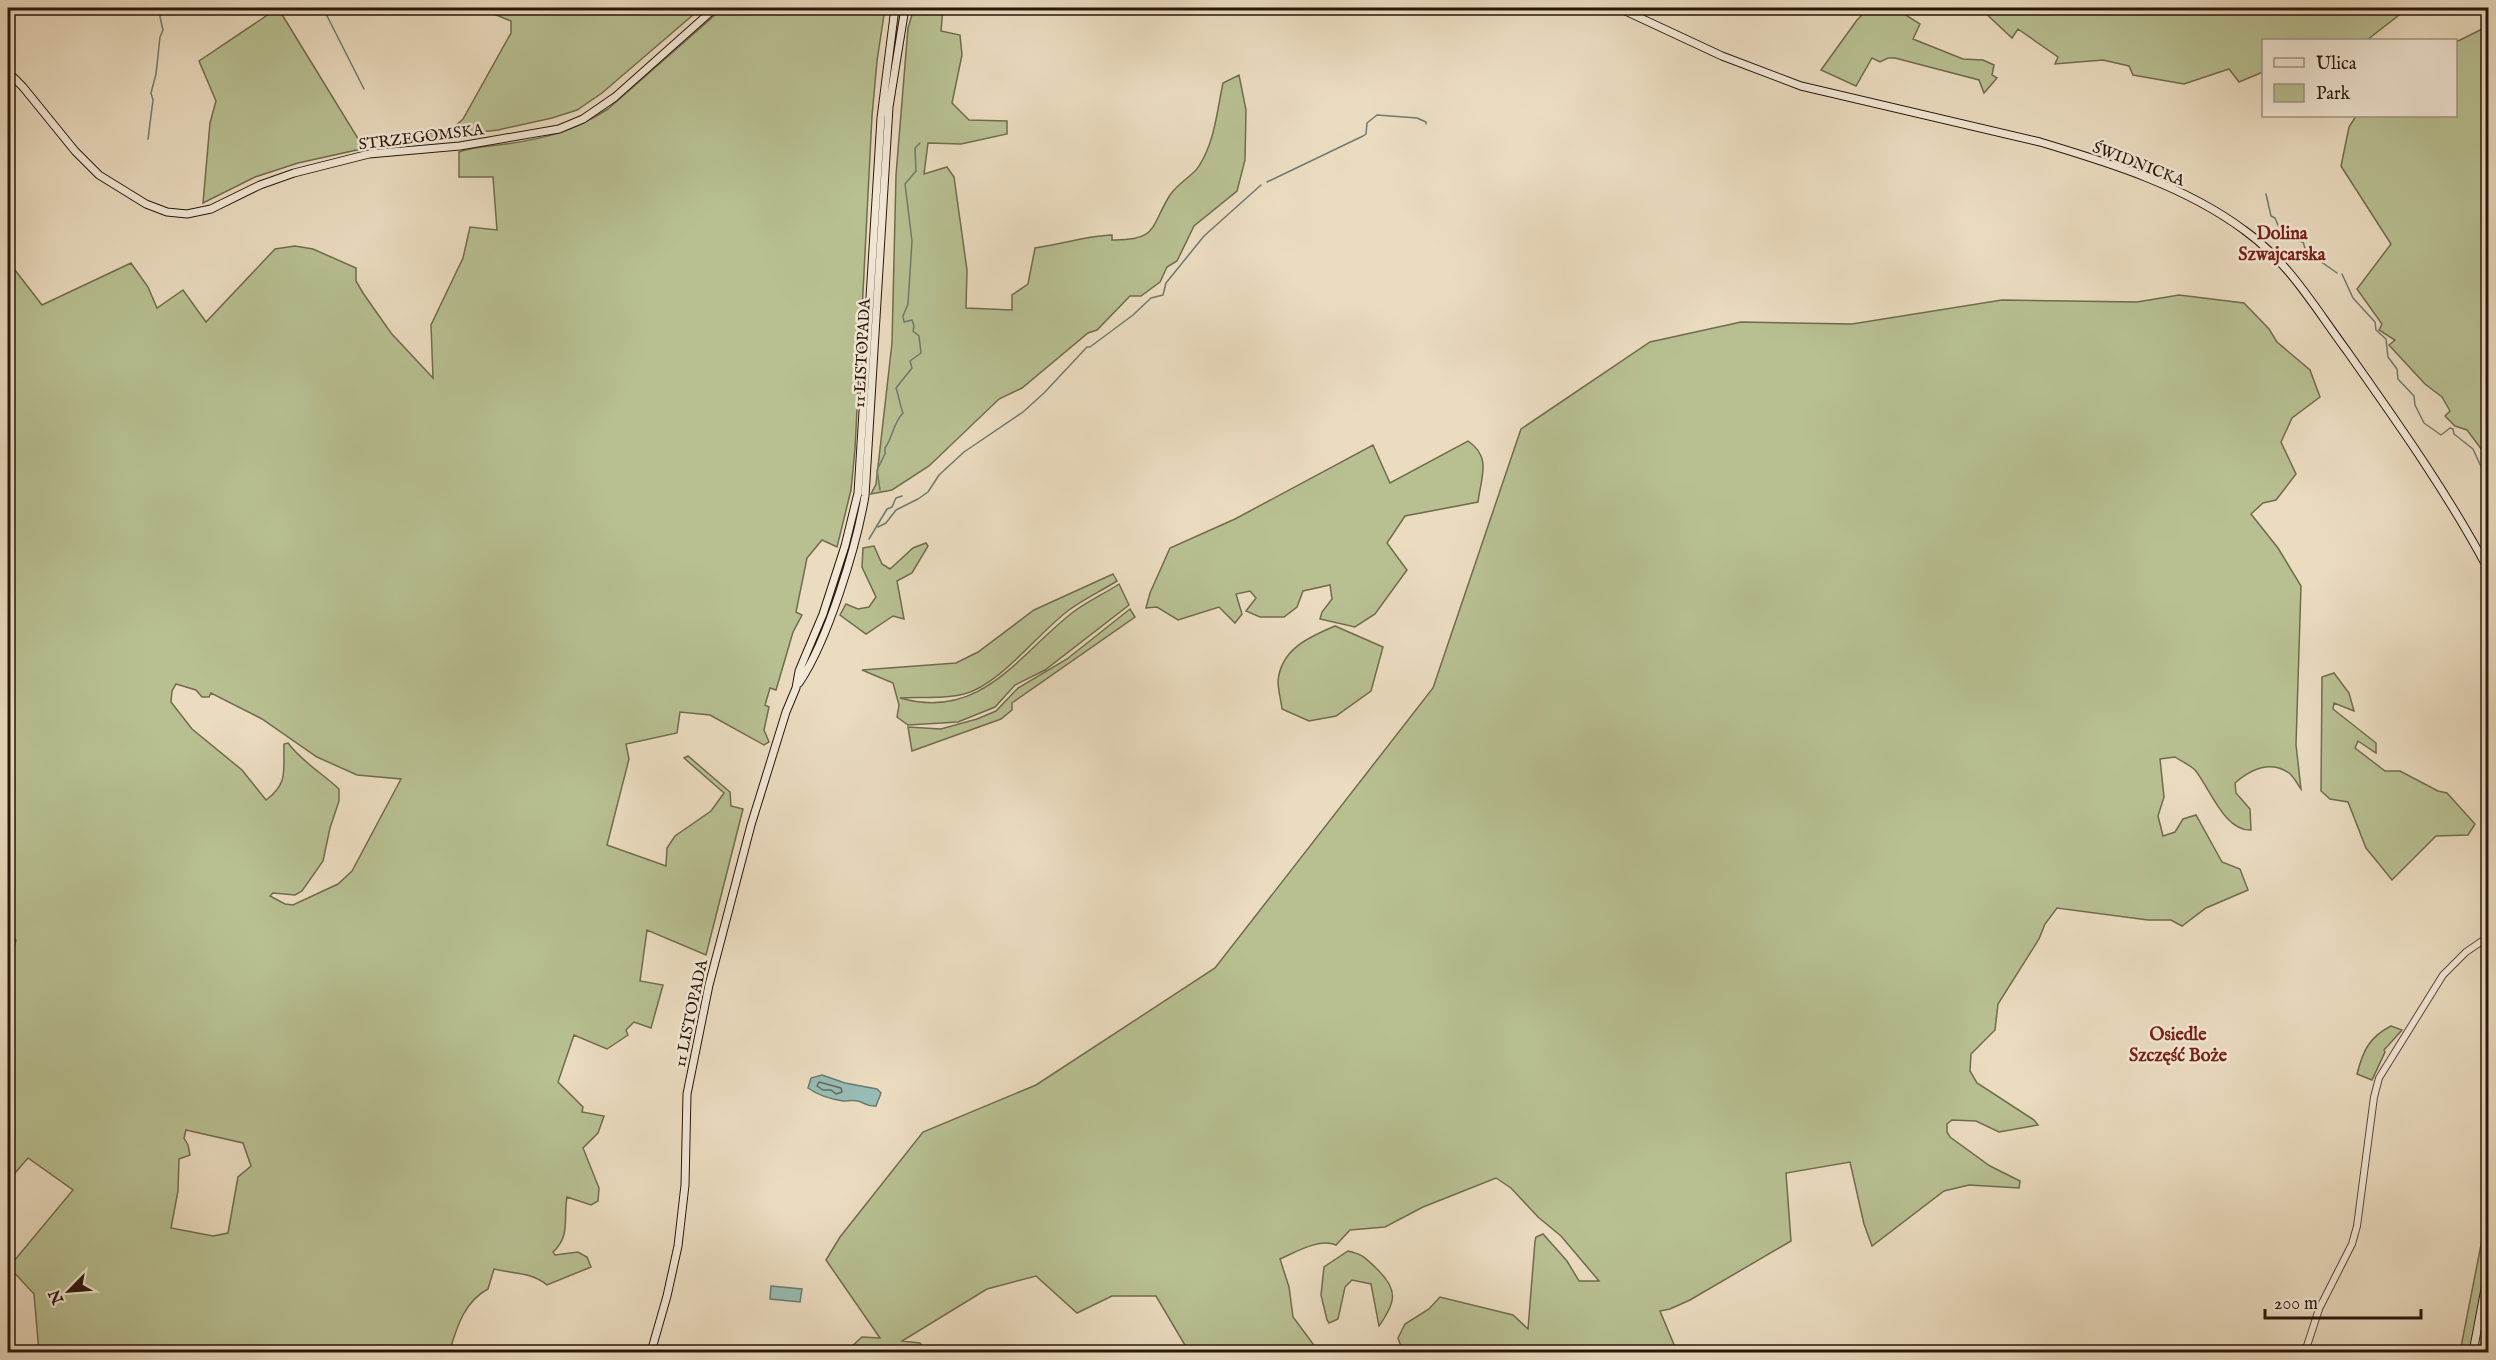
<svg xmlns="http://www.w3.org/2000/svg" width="2496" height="1360" viewBox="0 0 2496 1360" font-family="'IM FELL English',serif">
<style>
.green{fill:#b8c092;stroke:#706b4e;stroke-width:1.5;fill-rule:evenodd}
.water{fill:#98bcb3;stroke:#6c7a70;stroke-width:1.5}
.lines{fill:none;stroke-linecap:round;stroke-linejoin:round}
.shore{stroke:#60695f;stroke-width:1.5}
.stream{stroke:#6c7a70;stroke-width:1.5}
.tertiary-casing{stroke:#5a4838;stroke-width:8}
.secondary-casing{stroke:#29160b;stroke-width:9}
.tertiary{stroke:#f2e8d6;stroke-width:6}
.secondary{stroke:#f2e8d6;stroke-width:7}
.labels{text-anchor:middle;stroke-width:5;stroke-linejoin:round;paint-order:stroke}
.street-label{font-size:16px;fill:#29160b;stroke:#f2e8d6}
.neighbourhood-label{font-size:18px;font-weight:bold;fill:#7a1f14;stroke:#f2e8d6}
</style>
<rect width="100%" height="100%" fill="#ebdcc0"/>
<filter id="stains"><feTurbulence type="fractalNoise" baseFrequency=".00333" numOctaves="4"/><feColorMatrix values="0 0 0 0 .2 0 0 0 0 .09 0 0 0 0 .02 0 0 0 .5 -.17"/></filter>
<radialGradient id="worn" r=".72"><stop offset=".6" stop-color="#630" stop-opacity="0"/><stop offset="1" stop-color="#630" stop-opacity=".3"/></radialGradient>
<path class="green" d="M278,8L362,145L361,149L298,163L255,177L203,203L210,123L216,101L199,61Z
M479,8H701L602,93L577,110L552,118L498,130L422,139L421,136L424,134L451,130L463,119L511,33V21Z
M723,8H885L877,61L872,116L855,449L851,490L837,547L822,540L807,558L796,612L802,615L793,632L776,690L770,688L765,705L769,707L764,730L769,742L764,745L710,715L680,712L677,733L626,744L629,759L607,845L666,866L667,848L675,836L711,811L724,793L684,758L688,756L730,792L731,806L743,809L706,955L647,930L640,981L663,985L651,1028L634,1022L626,1030L628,1035L607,1049L574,1035L558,1082L583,1107L582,1112L604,1116L598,1133L583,1148L599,1188L598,1201L591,1205L567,1197C563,1218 571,1236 553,1252L555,1255L578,1252L587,1257L591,1267L547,1285C532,1272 513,1274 494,1269L488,1289C465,1301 457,1326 450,1350L447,1352H39L34,1294L9,1267L73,1190L28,1158L15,1173L8,1157V972L16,940L8,927V261L42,305L131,263L148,287L157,308L183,290L206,322L275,249L295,246L313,249L356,268V281L363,293L391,333L433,378L431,325L463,258L470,227L497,230L493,177H459V152C473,147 491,146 506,144C548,138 571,132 608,109ZM176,684L196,690L202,697H209L211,693L262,719L317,757L357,775L401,779L352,871L338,884L293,905L285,904L270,896L273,893L295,895L302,891L323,861L330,828L339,801V789C322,773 302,762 288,743L284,744C283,770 289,783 266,800L242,770L192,729L171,702L172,691ZM186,1130L243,1143L251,1166L238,1177L228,1233L213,1236L171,1228L178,1191L179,1159L190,1155L188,1145L184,1138Z
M898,8H902L886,111L865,462C857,536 833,605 804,673L848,545L861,486L884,111Z
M914,8H943L941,31L960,35L962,55L952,103L969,120L1007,121V134L961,144L928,143L924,174L947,167L954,177L967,270L966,308L1012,310V295L1028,284L1035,248C1062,244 1086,236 1112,235V240C1158,241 1150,227 1170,195C1179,182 1194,175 1199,166C1215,141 1217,111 1223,83L1239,75L1246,110L1245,160L1237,191L1194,226L1177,261L1167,267L1160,282L1141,296H1130L1097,330L1088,333L1022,388L999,399L929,466L892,490L871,494L876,484L892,343L896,175L908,28Z
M1869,8H1895L1920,24L1913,39L1963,59L1983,60L1994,65L1992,75L1997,78L1984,93L1979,80L1895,58H1888L1880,62L1872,58L1856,86L1821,70L1857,20Z
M1980,8H2408L2367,40H2264L2263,72L2239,82L2229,69L2184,84L2133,75L2129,66L2103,60L2055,64L2058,57L2018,29L2012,38Z
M2488,26V458L2467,430L2455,426L2445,416L2450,411L2442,397L2425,384L2389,345L2395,340L2379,330L2382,324L2357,289L2391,244L2341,166L2349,127L2356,116H2456V42Z
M2179,295L2244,303L2269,329L2277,342L2310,370L2320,397L2292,418L2281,442L2296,474L2276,500L2263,503L2251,514L2278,548L2301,586L2296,745L2301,789C2298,785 2294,777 2289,773C2270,760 2250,770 2235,783L2236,793L2250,809L2251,830C2224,831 2210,788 2195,770C2190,765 2181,761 2175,757L2160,759L2164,797L2158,816L2163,836L2175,832L2183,819L2196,815L2222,862L2240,869L2248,890L2206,908L2182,926L2171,920H2148L2057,908L2045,924L2039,939L1998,1004L1995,1030L1971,1054L1970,1071L1977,1083L2034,1120L2038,1125L1999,1132L1976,1121L1952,1120L1947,1124V1132L1950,1137L1990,1166L2020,1181L2019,1188L1969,1185L1944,1191L1872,1246L1864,1224L1850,1162L1786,1173L1791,1241L1690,1300L1670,1309L1660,1311L1675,1347L1671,1352H1403L1398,1338L1405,1324L1429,1309L1440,1297L1513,1315L1528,1329L1535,1241L1536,1237L1543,1234L1567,1261L1579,1281H1599L1561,1236L1538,1217L1511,1188L1496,1178L1423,1207L1385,1227L1350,1230L1336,1245C1319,1238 1296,1252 1280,1259L1289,1287L1293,1317L1319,1352H1189L1156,1296H1112L1077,1313L1036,1276L987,1289L902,1341L920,1343L926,1351L924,1352H840L851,1347L862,1337L880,1338L826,1260L840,1237L923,1132L1036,1085L1215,968L1433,688L1521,429L1650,342L1741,322L1852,324L2002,300L2137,302Z
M1468,441C1492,457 1481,477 1478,502L1405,516L1387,543L1407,570L1375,614L1355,627L1320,619L1322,612L1332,599L1330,585L1303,591L1297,607L1284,617H1260L1246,611L1256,598L1250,591L1236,594L1242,614L1235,623L1219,607L1178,620L1157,607L1146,608L1150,593L1170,548L1235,519L1373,445L1390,483Z
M926,543L928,546L912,573L897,581L904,619L893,616L866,634L840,615L846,604L858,609L869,607L876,597L862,567L863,548L874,546L882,564L890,569L913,548Z
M1113,574L1117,581C1101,591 1084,599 1069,610C1039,632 1000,685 964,694C943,700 921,696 900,698C981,721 1017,656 1072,613C1086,602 1104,594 1119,584L1129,605L1045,670L1015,685L995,707L958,722L908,725L897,717L899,705L893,683L862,670L956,663L978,652L1034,610Z
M1130,609L1135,617L1012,703V710L1001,719L912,751L908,727L941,729L977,719L996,711L1018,688L1067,659Z
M1335,626L1383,647L1371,691L1336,716L1309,721L1282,709C1281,700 1278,690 1278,681C1281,649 1309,637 1335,626Z
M2334,673L2349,693L2354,711L2334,703L2333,709L2376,743V753L2358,741L2355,748L2385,771H2400L2438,791L2447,793L2475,824L2468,835L2436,836L2392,880L2366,848L2348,802L2330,799L2321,791L2322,677Z
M2391,1026L2402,1030L2384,1050L2385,1052L2372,1080L2357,1074C2363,1051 2369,1037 2391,1026Z
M2488,1209V1260L2470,1352H2460Z
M1348,1251C1363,1254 1366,1259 1376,1268C1399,1290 1396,1302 1379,1326L1371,1284L1352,1280L1345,1287L1338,1319L1329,1323L1327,1320L1321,1295L1324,1267Z"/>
<path class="water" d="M822,1075L845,1083L877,1089L881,1093L876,1106C868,1107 865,1103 858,1101C853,1100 848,1101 843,1101C830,1099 819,1096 808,1088L811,1078Z
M771,1286L802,1289L800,1302L770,1299Z"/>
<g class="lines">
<path class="shore" d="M819,1082L841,1088L842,1092L836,1094L831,1090H823L817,1086Z"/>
<path class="stream" d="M323,8L364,89
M148,139L153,100L151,93L156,74L160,37L163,30L160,17L161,8
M1267,182L1363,136L1366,134L1367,123L1377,115L1417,118L1426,122V124
M2266,194L2271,216L2275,218L2281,232L2290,233L2295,240L2303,242L2306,251L2337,273
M2342,274L2353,298L2375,322L2376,330L2386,339L2388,357L2397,369L2398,379L2414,396L2415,405L2424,423L2441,435L2450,428L2453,429L2454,434L2473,449L2488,482
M880,490L877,470L885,454V448C893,437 893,423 903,413C900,405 899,397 896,388L912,368L910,361L921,353L919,336L913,331L914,326L912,320L904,322L903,316L908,304L912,241L905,184L916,171L915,148L920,143
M878,527L886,523L896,510L918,499L928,492L939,475L964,452L1023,412L1044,393L1087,347H1090L1133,315L1151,298L1163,295L1166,283L1204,236L1261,185
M869,539L887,509L892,507L896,498L902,496"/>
<g class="tertiary-casing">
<path id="tertiary" d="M2305,1352L2319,1309L2352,1244L2357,1226L2374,1097L2379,1078L2443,975L2466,952L2488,937"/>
</g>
<g class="secondary-casing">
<path id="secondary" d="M1409,8L1442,9L1465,8
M1619,8L1722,56L1801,86L2040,142C2110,163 2185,186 2244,230C2289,262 2315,308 2347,351C2397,422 2447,492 2488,569
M8,72L23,87L75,151L99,175L146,204L167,212L187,214L211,209L260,185L294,173L369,154L460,146L559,129L583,119L615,97L715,8
M799,683C828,640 856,548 865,496L889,107L905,8
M651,1352L667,1296L678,1246L685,1185L687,1094L709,985L751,825L786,712L796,688L799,671L823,614L845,546L858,493L881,118L895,8
M2473,1352L2488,1273"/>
</g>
<use href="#tertiary" class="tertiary"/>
<use href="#secondary" class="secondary"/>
</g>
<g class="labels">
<g class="street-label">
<text transform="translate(421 136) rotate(-7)" y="6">STRZEGOMSKA</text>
<text transform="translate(2139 163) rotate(21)" y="6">ŚWIDNICKA</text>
<text transform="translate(861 353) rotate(-87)" y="6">11 LISTOPADA</text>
<text transform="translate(690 1013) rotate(-78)" y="6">11 LISTOPADA</text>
</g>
<g class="neighbourhood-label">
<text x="2282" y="239">Dolina<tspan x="2282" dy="21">Szwajcarska</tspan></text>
<text x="2178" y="1040">Osiedle<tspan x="2178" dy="21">Szczęść Boże</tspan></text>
</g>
</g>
<rect width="2496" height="1360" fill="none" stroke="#ebdcc0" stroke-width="30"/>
<rect x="9" y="9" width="2478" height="1342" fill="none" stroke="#29160b" stroke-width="3"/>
<rect x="15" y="15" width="2466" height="1330" fill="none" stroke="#29160b" stroke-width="1.5"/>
<rect x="2262" y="39" width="195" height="78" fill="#f2e8d6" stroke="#a29485" stroke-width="1.5"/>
<rect x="2274" y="58" width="30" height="9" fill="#f2e8d6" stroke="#a29485" stroke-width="1.5"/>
<text x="2316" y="69" font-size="18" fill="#29160b">Ulica</text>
<rect x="2274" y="84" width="30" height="18" fill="#b8c092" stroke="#a29485" stroke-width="1.5"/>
<text x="2316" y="99" font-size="18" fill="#29160b">Park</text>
<g transform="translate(69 1291) rotate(245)" stroke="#f2e8d6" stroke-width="4.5" paint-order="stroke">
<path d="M0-4.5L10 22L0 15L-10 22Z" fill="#29160b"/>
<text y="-9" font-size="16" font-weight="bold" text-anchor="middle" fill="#29160b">N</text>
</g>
<path d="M2265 1309v9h156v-9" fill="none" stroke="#29160b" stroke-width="3"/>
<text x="2274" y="1309" font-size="18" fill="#29160b" stroke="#f2e8d6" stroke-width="4.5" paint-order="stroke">200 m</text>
<rect width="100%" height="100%" filter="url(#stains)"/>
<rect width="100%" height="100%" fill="url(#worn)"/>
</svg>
